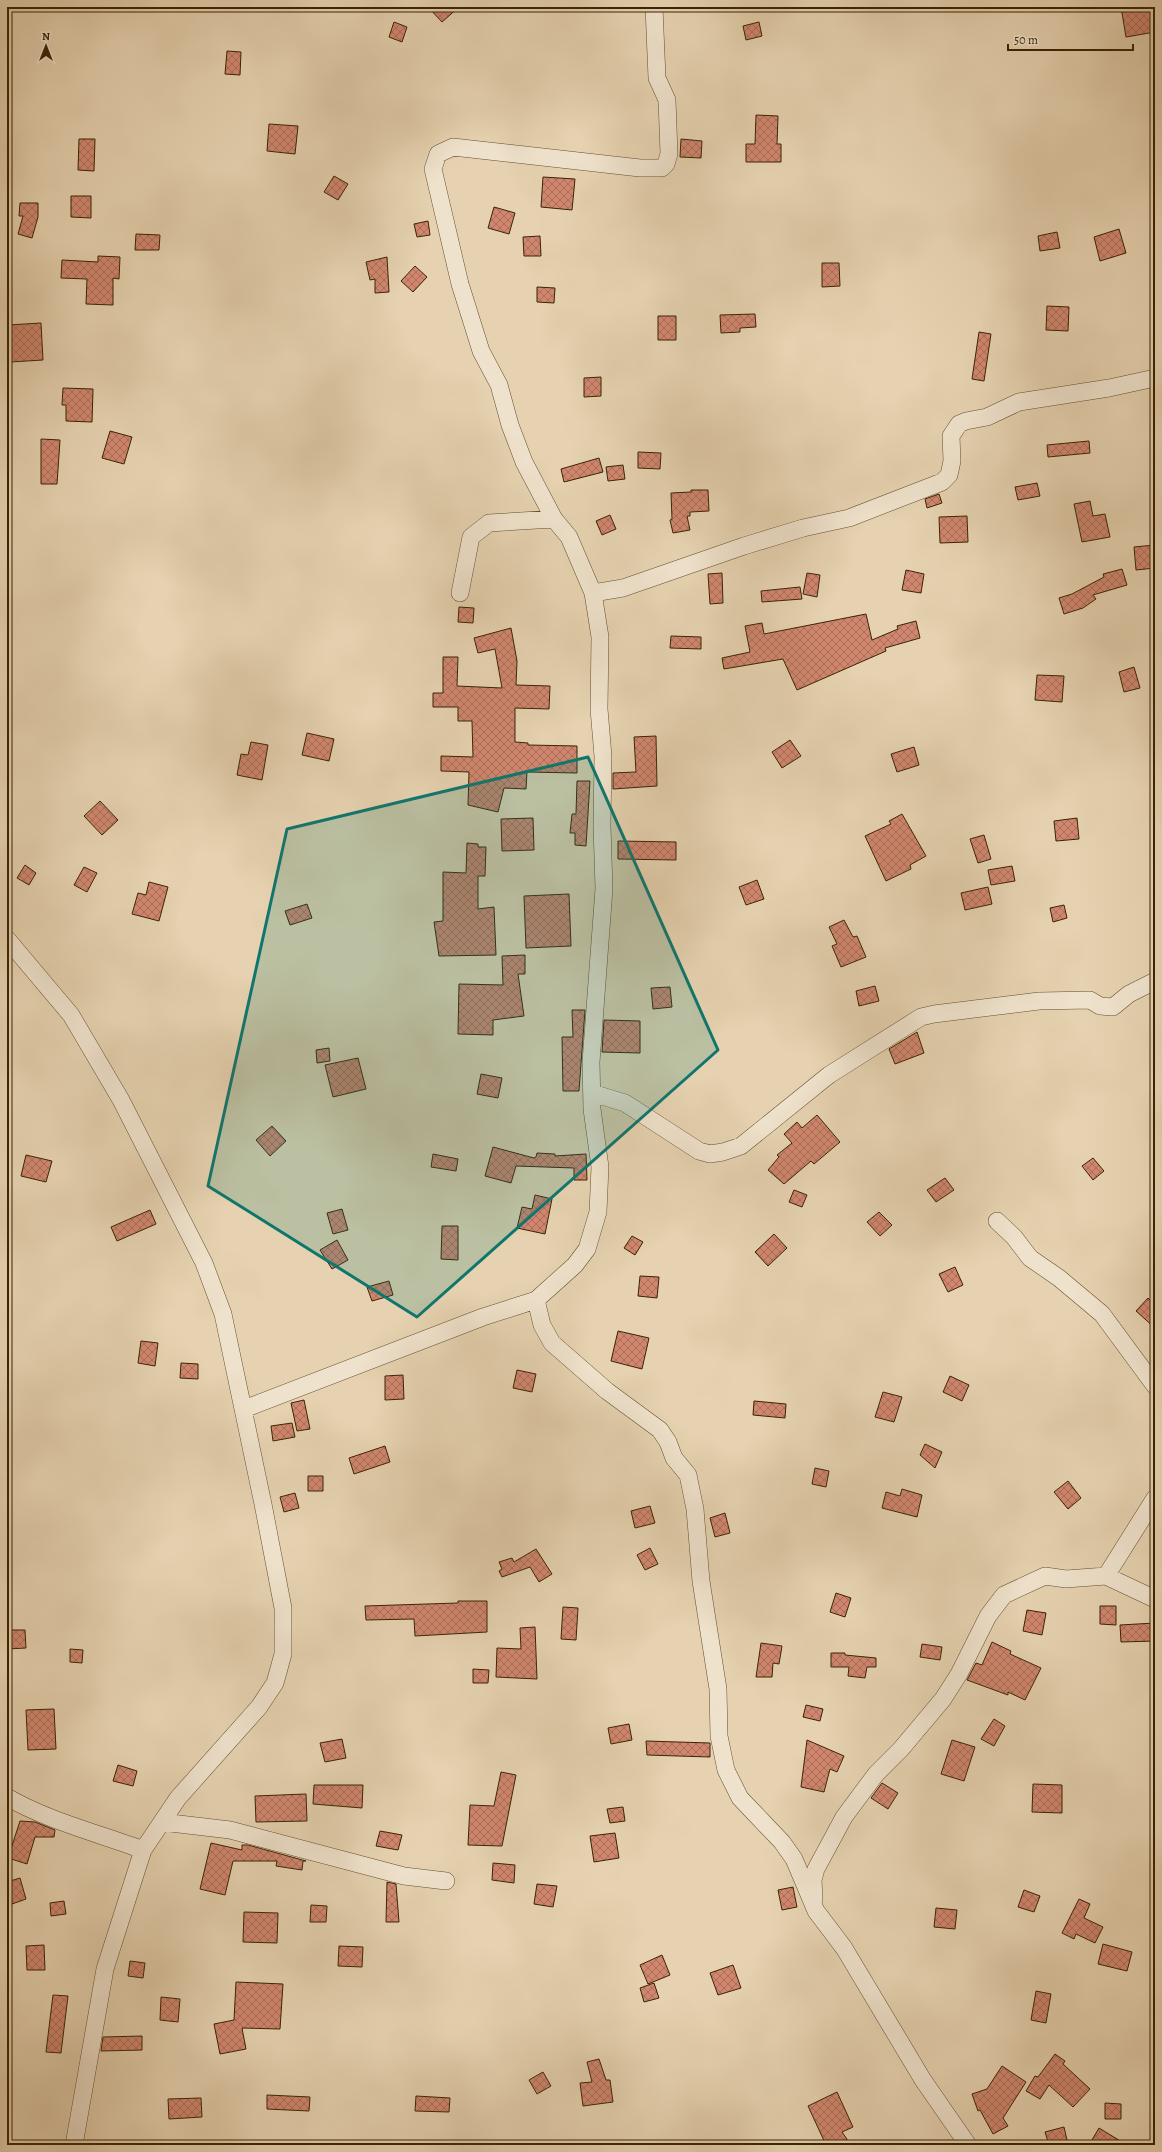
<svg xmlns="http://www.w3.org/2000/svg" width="1162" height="2152" viewBox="0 0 1162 2152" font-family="Alegreya,serif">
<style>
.building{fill:url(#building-cross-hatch);stroke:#392304}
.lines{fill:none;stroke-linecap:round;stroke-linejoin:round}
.minor-casing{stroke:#644f2f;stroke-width:18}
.minor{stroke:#efe2cc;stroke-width:17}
.marked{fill:#0f766e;fill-opacity:0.2;stroke:#0f766e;stroke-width:3;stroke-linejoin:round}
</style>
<defs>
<pattern id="building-cross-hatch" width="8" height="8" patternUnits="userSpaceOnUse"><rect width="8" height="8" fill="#d1876f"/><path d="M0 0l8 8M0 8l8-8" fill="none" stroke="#ab6e59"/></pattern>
</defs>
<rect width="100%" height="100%" fill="#e6d2b0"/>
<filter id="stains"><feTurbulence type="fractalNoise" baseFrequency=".005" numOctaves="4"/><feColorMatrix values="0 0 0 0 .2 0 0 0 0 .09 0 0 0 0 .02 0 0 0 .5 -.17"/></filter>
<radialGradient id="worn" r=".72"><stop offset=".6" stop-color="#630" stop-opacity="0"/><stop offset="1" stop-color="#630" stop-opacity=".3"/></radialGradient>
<path class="building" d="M428,7H459L442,22Z
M1121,7H1151L1155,32L1126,37Z
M394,22L407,27L402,42L389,37Z
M759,22L762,36L746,40L743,26Z
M227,51L241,52L240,75L225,74Z
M756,115L778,116L777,144H781V162H746V144H755Z
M269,124L298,126L295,154L267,151Z
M79,139H95L94,171L78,170Z
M681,139L702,141L701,158L680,157Z
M334,176L348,184L338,200L324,192Z
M543,177L575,179L572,210L541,207Z
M71,196H91V218L71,217Z
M20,203H38V217L32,238L18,234L23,216H19Z
M494,207L515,213L509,234L488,228Z
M428,221L430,235L417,237L414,224Z
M1119,229L1126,253L1100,261L1094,237Z
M1057,232L1060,248L1040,251L1038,236Z
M136,234L160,235L159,250H135Z
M540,236L541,256H524L523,237Z
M98,256L120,257L119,279L113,278V305L86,304L87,279L61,278L62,260L98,262Z
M387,257L389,292L375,293V279L370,280L366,262Z
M822,263H839L840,286L822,287Z
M415,266L427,277L413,292L401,281Z
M537,287L555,288L554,303L537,302Z
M1047,306L1069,307L1068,331L1046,330Z
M755,314L756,327L740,328V332L721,333L720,315Z
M658,316H676V340H658Z
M41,323L43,360L10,362L8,325Z
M979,332L991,334L984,381L972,379Z
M601,377V396L584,397V378Z
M63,388L93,389L92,422L66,421V405H62Z
M110,431L132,437L124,464L102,458Z
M41,439L60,440L57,484H41Z
M1089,441L1090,453L1048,457L1047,445Z
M638,452L661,453L660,469L638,468Z
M599,458L603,472L564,482L561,469Z
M623,465L625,479L608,481L606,467Z
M1037,483L1040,496L1018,500L1015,487Z
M691,490H708L709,511L690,512V516H687L690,530L673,533L670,520L672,519L671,493L691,492Z
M939,494L942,503L927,508L925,499Z
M1090,501L1093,516L1105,514L1110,537L1082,542L1074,504Z
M610,515L616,529L602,535L596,521Z
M967,516L968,542L940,543L939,517Z
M1155,545V568L1136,570L1134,547Z
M1122,569L1127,585L1093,595L1096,599L1083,608L1064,614L1059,598L1072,594L1104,577L1103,574Z
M906,570L924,574L921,593L902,590Z
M722,573L723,603L710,604L708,574Z
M807,573L820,575L817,597L803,594Z
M800,587L802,599L762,602L761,591Z
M459,607L474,608L473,623L458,622Z
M866,614L872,640L898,629L897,626L916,621L920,638L885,648L886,651L797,690L783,659L724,669L722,658L750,652L745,626L762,623L764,634Z
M511,628L517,661L516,685L550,686L549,709L515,708V742L528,743V745L577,746V773L527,772L526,789L504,788L498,812L468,805L469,772L441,771V756L473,757L472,721H458V707H433V693H443V657H458L457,686L502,688L495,649L478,653L474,638Z
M671,636L701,637V649L670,648Z
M1134,667L1140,688L1124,692L1119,672Z
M1037,675L1064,676L1062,702L1035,700Z
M307,733L334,739L329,761L302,755Z
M656,736L657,786L613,789V773L636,772L634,737Z
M790,740L801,756L782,768L772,752Z
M251,742L268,745L262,780L237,775L241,754L248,755Z
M914,747L919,765L897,772L891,754Z
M577,781H590L586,846L575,845V833H570L572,814H576Z
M100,801L118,820L102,835L84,816Z
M902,814L926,856L910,865L911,869L886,881L865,836L891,824L889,821Z
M533,818L534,850L502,851L501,819Z
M1077,818L1079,839L1056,841L1054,821Z
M984,835L991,859L978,863L970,839Z
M618,841L676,842V860L618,859Z
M467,843L478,844V847H486L485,876H478V909L494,907L496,955L439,956L434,922L443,921V872L466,873Z
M25,865L36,873L29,885L17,878Z
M1012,866L1015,881L991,885L988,870Z
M84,867L97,873L87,892L74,885Z
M757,880L764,899L746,905L739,887Z
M149,882L168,887L159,921L132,914L138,893L146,895Z
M988,887L992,904L965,910L961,893Z
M569,894L571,946L526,948L524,896Z
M307,904L312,918L290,925L285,911Z
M1064,905L1067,918L1053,922L1050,908Z
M844,920L853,937L857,936L866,957L841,967L832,946L837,944L829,927Z
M525,955V974H518L524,1016L493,1020V1035L458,1034L459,984L503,985L502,956Z
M875,986L879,1001L859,1006L856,991Z
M670,987L672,1007L653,1009L651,988Z
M572,1010H585L579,1091H563L562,1037H573Z
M604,1020L640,1021V1053L602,1052Z
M917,1032L924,1053L895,1064L889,1049Z
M329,1048L330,1061L317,1063L316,1050Z
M358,1058L366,1089L333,1097L325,1065Z
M481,1074L502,1078L498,1098L477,1094Z
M817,1115L840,1142L814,1164L811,1161L784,1184L768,1170L779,1157L777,1155L792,1143L784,1134L797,1122L802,1128Z
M272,1126L286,1141L270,1156L256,1140Z
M493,1147L534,1158L536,1157L537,1153L555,1154V1156L586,1154L587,1180H574V1168L516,1166L511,1183L485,1176Z
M433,1154L458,1159L456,1171L431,1167Z
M26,1155L52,1161L46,1182L21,1176Z
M1093,1158L1104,1171L1093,1180L1082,1166Z
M945,1178L954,1190L936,1202L927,1190Z
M794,1190L807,1195L802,1207L789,1202Z
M535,1195L552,1199L545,1234L517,1228L522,1207L532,1209Z
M342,1209L348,1230L333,1234L327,1213Z
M150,1210L156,1224L117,1241L111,1227Z
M879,1212L892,1225L880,1236L867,1222Z
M442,1226H458V1260L441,1259Z
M774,1234L787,1248L768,1266L755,1252Z
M632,1236L643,1242L635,1255L624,1248Z
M337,1240L348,1260L332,1269L320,1250Z
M955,1267L963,1285L948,1292L939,1274Z
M640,1276L659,1277L657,1298L638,1296Z
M389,1281L393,1295L372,1301L367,1287Z
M1148,1298L1155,1305V1328L1136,1311Z
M618,1331L649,1338L642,1369L611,1361Z
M141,1341L158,1343L155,1366L138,1363Z
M181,1363L198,1364V1379L180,1378Z
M517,1370L536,1374L532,1392L513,1388Z
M403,1375L404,1399L385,1400V1376Z
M950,1376L969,1385L962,1401L943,1392Z
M883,1392L902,1397L894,1422L875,1417Z
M304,1400L310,1429L297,1431L291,1403Z
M754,1401L786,1404L785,1418L753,1415Z
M292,1423L295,1437L273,1441L271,1426Z
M925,1444L942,1452L935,1468L920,1455Z
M385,1446L390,1462L354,1474L349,1458Z
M815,1468L829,1471L826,1487L812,1484Z
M308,1476H323V1491H308Z
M1068,1481L1081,1498L1068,1509L1054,1492Z
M902,1489L922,1495L917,1517L882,1508L886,1492L900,1496Z
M295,1493L299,1508L284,1512L280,1497Z
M650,1506L655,1523L635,1528L631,1511Z
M725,1513L730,1533L715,1537L710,1518Z
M650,1548L658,1564L645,1570L637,1555Z
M536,1549L552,1574L539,1582L530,1567L502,1577L499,1571L502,1569L499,1562L512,1558L514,1562Z
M836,1593L851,1598L845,1617L830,1612Z
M458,1601H487V1632L415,1636L414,1619L366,1620L365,1606L458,1603Z
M1100,1606H1116V1625L1100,1624Z
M563,1607L578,1608L576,1640L561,1639Z
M1027,1610L1046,1613L1042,1635L1023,1631Z
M1155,1623V1641L1121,1642L1120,1625Z
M535,1627L537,1679L496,1677L497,1648L521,1649L520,1628Z
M7,1630H25L26,1648L7,1649Z
M992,1642L1011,1651L1010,1654L1041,1668L1025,1700L1008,1692V1695L967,1680L976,1663L982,1665Z
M761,1643L782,1646L779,1664L773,1663L772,1677H756Z
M922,1644L942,1647L940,1660L920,1657Z
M70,1649L83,1650L82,1663L70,1662Z
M831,1653H845V1655L876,1658V1667H867L865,1678L848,1676L849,1667H831Z
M473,1669L489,1670L488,1683H473Z
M806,1705L823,1709L820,1721L803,1717Z
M54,1709L56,1749L28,1750L26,1710Z
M994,1719L1005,1726L994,1746L981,1739Z
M629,1724L632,1740L611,1744L608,1728Z
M342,1739L346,1758L325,1762L320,1743Z
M807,1740L844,1756L837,1772L830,1769L824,1792L801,1787Z
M952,1740L975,1747L964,1781L941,1774Z
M646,1741L710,1743V1757L647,1755Z
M118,1765L137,1771L133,1786L113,1781Z
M501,1772L516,1775L502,1846L468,1845L470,1805L494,1806Z
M882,1783L898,1793L888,1809L871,1798Z
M1033,1784L1062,1785V1813L1032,1812Z
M314,1785H363L362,1808L313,1804Z
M306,1794L307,1821L256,1822L255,1796Z
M623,1807L625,1821L610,1823L607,1809Z
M20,1821L35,1822L55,1830L54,1837H35L27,1864L8,1858Z
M380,1831L402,1835L398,1850L376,1846Z
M615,1833L619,1858L594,1862L590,1836Z
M211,1843L242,1850V1845H248L306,1861H303L302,1870L276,1866L277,1861H233L225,1895L200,1889Z
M493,1863L515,1865L514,1883L492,1880Z
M20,1878L26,1899L12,1904L7,1882Z
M387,1882L396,1884L399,1922H386Z
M537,1884L557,1886L553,1907L534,1904Z
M793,1887L797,1907L782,1910L778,1890Z
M1024,1890L1040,1896L1034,1912L1018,1907Z
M1079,1899L1090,1904L1084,1918L1103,1927L1095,1943L1076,1934L1074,1939L1062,1933Z
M64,1901L66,1914L51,1916L50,1903Z
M311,1905L327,1906L326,1922H310Z
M936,1908L957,1910L955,1929L934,1927Z
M244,1912L278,1913L277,1943L243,1942Z
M1103,1944L1132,1952L1127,1971L1098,1964Z
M44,1945L45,1970H27L26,1946Z
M339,1946L363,1947L362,1967L338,1966Z
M662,1955L670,1975L648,1984L640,1965Z
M130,1961L145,1963L143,1978L128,1976Z
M733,1965L741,1988L718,1995L710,1973Z
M236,1982L283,1984L280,2029L242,2028L246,2049L220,2054L214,2024L234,2020Z
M654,1983L659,1998L644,2002L640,1988Z
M1036,1991L1051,1994L1046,2023L1031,2020Z
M53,1995L68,1996L61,2053L46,2052Z
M161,1997L180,1999L178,2022L160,2020Z
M142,2036V2050L101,2051L103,2037Z
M1055,2054L1065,2061L1063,2064L1090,2089L1073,2107L1049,2085L1040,2099L1026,2091L1035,2076L1038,2077Z
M599,2059L606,2080H610L613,2102L583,2106L580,2083L592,2082L587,2062Z
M1002,2066L1026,2082L1003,2118L1008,2126L993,2134L980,2110L978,2111L972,2094L987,2089Z
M543,2072L551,2086L537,2094L529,2080Z
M837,2092L853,2127L842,2132L851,2145H826L808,2106Z
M267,2095L310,2097L309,2111L267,2109Z
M416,2096L450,2098L449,2112L415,2111Z
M201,2098L202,2117L169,2119L168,2099Z
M1105,2103L1121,2104V2119H1105Z
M1064,2127L1067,2140L1049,2145L1045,2132Z
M1099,2128L1127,2145H1089Z"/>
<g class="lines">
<g class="minor-casing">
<path id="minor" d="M654,7L657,78L667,100L669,154L666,164L662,168H640L453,147L438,154L433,169L460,284L481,351L499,385L510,425L524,462L554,519L569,537L593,593L623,588L744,546L803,528L849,518L942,482L949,475L952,461L951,436L959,424L966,421L987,417L1019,402L1109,388L1155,378
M460,593L471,537L489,523L554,519
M7,939L71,1015L121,1100L204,1263L223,1314L263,1504L283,1608V1654L275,1683L259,1707L178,1798L143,1850L105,1969L74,2145
M592,1093L625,1103L699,1151L710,1154L723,1152L741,1146L829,1075L921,1017L934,1014L1039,1001L1090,1000L1100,1006L1113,1007L1129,994L1155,981
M997,1221L1014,1237L1030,1258L1059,1278L1102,1314L1155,1386
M536,1300L542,1325L552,1343L607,1391L660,1430L668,1442L674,1458L688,1475L695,1509L701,1581L718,1689L719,1736L726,1770L740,1798L782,1842L794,1859L816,1911L844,1948L923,2080L968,2145
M244,1409L483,1317L536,1300L575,1265L587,1249L598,1212L600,1167L592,1109L591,1062L604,889L602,826L603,756L599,709L600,637L593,593
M1106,1576L1155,1498
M7,1797C46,1820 100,1834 143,1850
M162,1822L230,1830L404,1876L446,1881
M814,1899L813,1880L816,1869L844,1817L876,1774L901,1749L943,1699L959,1674L988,1616L1004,1595L1045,1576L1066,1579L1106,1576L1155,1599"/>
</g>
<use href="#minor" class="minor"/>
</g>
<path class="marked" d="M588,757L718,1050L417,1317L208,1186L287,829Z"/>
<rect width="1162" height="2152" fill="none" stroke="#e6d2b0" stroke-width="24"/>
<rect x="8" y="8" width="1146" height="2136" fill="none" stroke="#392304" stroke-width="2"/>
<rect x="12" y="12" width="1138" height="2128" fill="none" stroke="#392304"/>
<g transform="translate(46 46)" stroke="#efe2cc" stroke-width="3" paint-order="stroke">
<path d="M0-3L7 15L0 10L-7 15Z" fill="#392304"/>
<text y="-6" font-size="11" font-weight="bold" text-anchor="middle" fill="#392304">N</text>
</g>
<path d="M1008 44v6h125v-6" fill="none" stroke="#392304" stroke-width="2"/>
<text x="1014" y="44" font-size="12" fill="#392304" stroke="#efe2cc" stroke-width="3" paint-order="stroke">50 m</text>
<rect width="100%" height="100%" filter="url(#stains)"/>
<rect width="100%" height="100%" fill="url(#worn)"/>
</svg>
